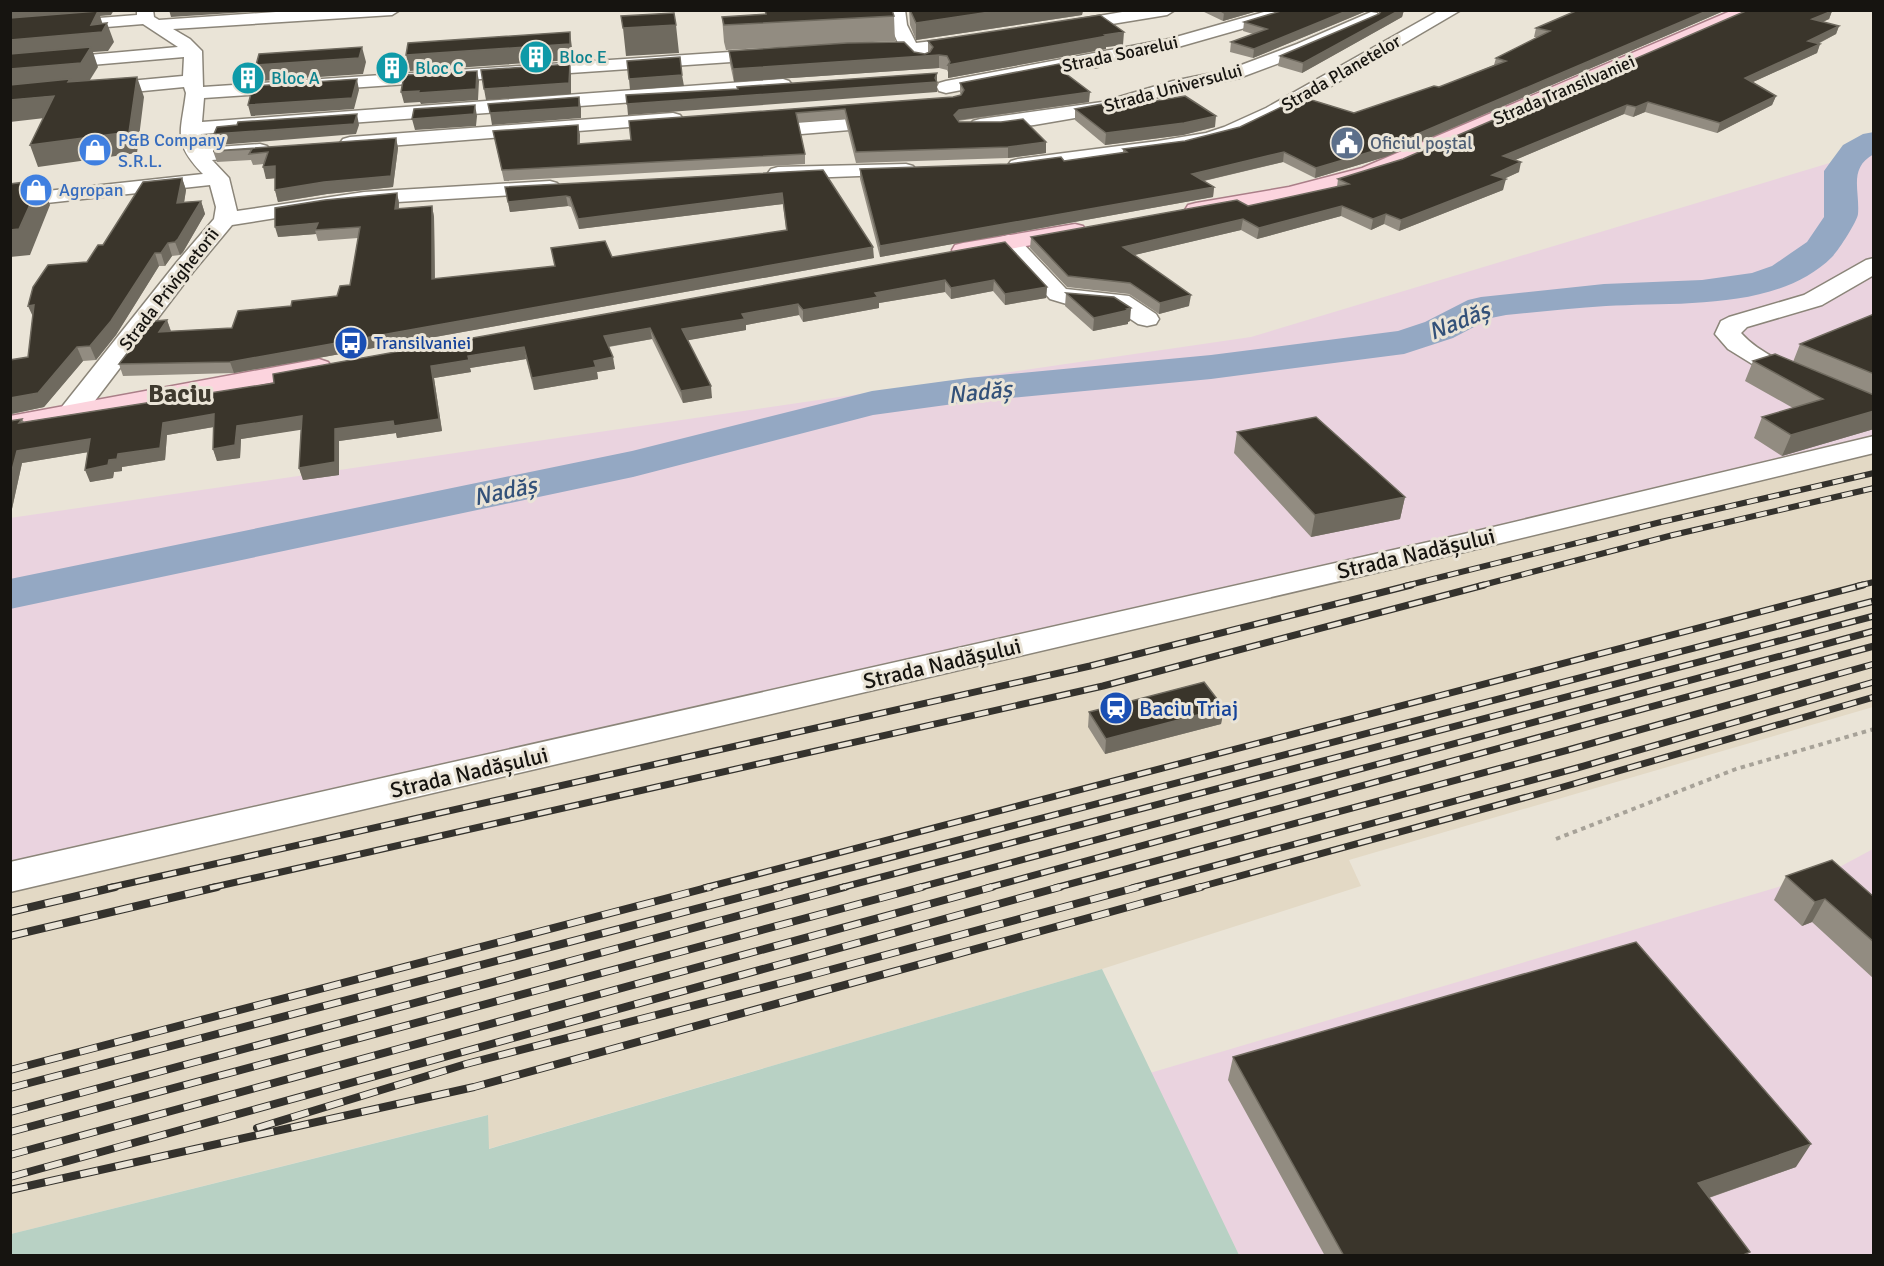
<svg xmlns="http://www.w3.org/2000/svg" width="1884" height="1266" viewBox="0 0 1884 1266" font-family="Signika,sans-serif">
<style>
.built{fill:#e3d9c5}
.industrial{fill:#ead3df}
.green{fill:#b8d1c4}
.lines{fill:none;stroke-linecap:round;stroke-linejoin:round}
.river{fill:#94a8c3;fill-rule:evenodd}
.minor-casing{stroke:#8b8579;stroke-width:3}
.major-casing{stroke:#aa7f88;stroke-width:3}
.path{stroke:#a7a298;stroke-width:4;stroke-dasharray:4.5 4.5;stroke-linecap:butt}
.minor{fill:#fff;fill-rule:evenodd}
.major{fill:#fcd4de;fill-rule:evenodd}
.rail-far2-casing{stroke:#34322d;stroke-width:6}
.rail-far1-casing{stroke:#34322d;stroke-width:7}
.rail-casing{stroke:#34322d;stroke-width:8}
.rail-far2{stroke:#eae4d7;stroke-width:4;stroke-dasharray:11;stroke-linecap:butt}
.rail-far1{stroke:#eae4d7;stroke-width:4.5;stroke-dasharray:14;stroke-linecap:butt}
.rail{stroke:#eae4d7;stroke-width:6;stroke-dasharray:18;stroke-linecap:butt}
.wall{fill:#928c81}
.shaded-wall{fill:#6f6a5f}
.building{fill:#3a352b;stroke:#6f6a5f;stroke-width:1.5}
.labels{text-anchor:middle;stroke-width:6;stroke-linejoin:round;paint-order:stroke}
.far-street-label{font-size:18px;fill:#161410;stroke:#eae4d7}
.far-culture-label{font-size:18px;fill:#0d838f;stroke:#eae4d7;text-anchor:start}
.far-shop-label{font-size:18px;fill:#366cbe;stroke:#eae4d7;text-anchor:start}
.far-service-label{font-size:18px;fill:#4e5e75;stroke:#eae4d7;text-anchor:start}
.far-transit-label{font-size:18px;fill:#164399;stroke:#eae4d7;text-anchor:start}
.street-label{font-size:22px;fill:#161410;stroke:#eae4d7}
.transit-label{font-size:22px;fill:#164399;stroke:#eae4d7;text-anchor:start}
.water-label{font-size:24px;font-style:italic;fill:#335179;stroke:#eae4d7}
.quarter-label{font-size:26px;font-weight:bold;fill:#3e392e;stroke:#eae4d7}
</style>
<rect width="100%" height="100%" fill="#eae4d7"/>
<path class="built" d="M1873,452V707L1349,860L1361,886L1102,969L488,1149L487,1115L11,1234L10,868L1502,542Z"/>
<path class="industrial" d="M1873,150V451L11,888L10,518L1251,337Z
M1873,849V1255H1239L1150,1073L1832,871Z"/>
<path class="green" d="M1102,969L1239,1255H11V1234L488,1115L489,1149Z"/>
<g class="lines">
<path class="river" d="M1874,132V154C1848,168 1860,190 1858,214C1857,222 1838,251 1832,257C1778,311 1677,302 1606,306C1573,308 1539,312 1506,315L1491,318L1453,338L1404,354L1211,379L968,402L873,415L633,477L10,609V579L632,451L872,391L968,378L1211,355L1398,331L1425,322L1468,300L1481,297L1604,284L1702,280L1752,273L1772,266L1807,242L1824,217V171L1829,164L1843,145L1863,134Z"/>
<g class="minor-casing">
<path id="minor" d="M137,10H153L154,17L159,20L305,10H400L392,15L173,29L190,39L202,51L203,87L774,49L780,50L783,54L780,58L774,59L204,98L202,122L783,79L789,81L792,85L789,89L783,91L201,134L200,142L203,148L260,144L267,146L270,150L267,154L260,156L212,160L229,178L237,211L364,192L550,181L557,183L561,187L557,191L550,193L364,204L232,225L193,272L81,419L71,421L61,419L57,413L177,262L214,219L216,207L210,185L10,207V195L203,174C172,142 181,133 186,93L184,87L10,104V92L183,76L184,57L10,72V62L178,47L143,24L10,35V25L137,15Z
M889,10H905L907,25L916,43L974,36L980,37L983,41L980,45L974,46L925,53L931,60L928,64C917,67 913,61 906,53L858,52L855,48L858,44L898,43L890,25Z
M1134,10H1175L1167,15L1063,32L1055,27L1063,22Z
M1271,10H1299L1297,13L1171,49L946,93L939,91L937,87L939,83L946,81L1169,39Z
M1440,10H1461L1280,116L1238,135L1209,144L1158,153L1018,171L1011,169L1008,165L1011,161L1018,159L1158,141L1206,133L1224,127L1266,108Z
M1371,12L1377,13L1379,17L1377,21L1309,52L1239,78L1182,90L1104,113L1034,125L980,131L973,129L970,125L973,121L980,119L1102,102L1173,81L1228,70L1297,44Z
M673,113L680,115L683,119L680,123L350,149L343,147L340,143L343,139L350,137Z
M891,116L898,118L901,122L898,126L754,138L747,136L744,132L747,128L754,126Z
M906,164L913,166L916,170L913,174L778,179L771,177L768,173L771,169L778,167Z
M1009,235L1017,237L1066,289L1129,296L1156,314L1159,319L1156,324L1147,326L1138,324L1114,308L1070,305L1050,299L998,242L1001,237Z
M1874,258V275L1822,305L1747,327L1741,333C1767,363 1836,384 1874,401V419L1762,370L1728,349L1715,334L1721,321L1729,317L1804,295L1866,260Z
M1874,436V453L1464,552L10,892V862L1464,534Z"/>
</g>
<g class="major-casing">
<path id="major" d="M1733,10H1756L1754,13L1376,176L1291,199L1196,217L1188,215L1185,210L1188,205L1196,203L1289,187L1362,168Z
M1075,224L1083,226L1086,231L1083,236L963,257L955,255L952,250L955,245L963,243Z
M319,359L328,362L332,367L328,372L10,432V416Z"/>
</g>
<path class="path" d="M1556,839L1736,769L1874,729"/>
<use href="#minor" class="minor"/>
<use href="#major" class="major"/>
<g class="rail-far2-casing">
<path id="rail-far2" d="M1405,586L1661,522L1874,473
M1479,586L1673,535L1874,488
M1857,586L1874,582"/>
</g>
<g class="rail-far1-casing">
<path id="rail-far1" d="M108,888L1090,666L1411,585
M210,888L1103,686L1484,585
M704,888L1863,585
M774,888L1874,601
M840,888L1874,616
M917,888L1874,631
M987,888L1874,646
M1055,888L1568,750L1874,664
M1132,888L1577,768L1874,682
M1196,888L1556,789L1874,697"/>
</g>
<g class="rail-casing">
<path id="rail" d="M10,912L115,887
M10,936L217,887
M10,1070L710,887
M10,1088L780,887
M10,1112L845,887
M257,1128L466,1064L800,978L1138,887
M10,1132L922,887
M10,1155L992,887
M10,1177L1060,887
M10,1190L474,1087L1201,887"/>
</g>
<use href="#rail-far2" class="rail-far2"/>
<use href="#rail-far1" class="rail-far1"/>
<use href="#rail" class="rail"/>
</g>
<path class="wall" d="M765,10L894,16L895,41L850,43L914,52L925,54L928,53V41L1123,45L1106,47V49L948,78V72L947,70L939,68L734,82L730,64L729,51L837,44L726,50L724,42L722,17L765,14Z
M909,10H1083L1082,15L916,40L910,25Z
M1200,10H1261L1223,21Z
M1284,10H1369L1253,58L1230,52L1231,42L1253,34L1243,31L1244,22Z
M1373,10H1404L1402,17L1302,73L1278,66L1280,56L1379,14V12Z
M1578,10H1726L1385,157L1315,178L1283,162L1204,181L1214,187L1213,197L880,257L860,179V169L1008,164L1064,161L1123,153V149L1185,141L1354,113L1439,87L1494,65L1496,58L1537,37H1534L1536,28Z
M1832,11L1829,19L1823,22L1839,26L1836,34L1818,44H1820L1817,53L1753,82L1776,96L1772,105L1717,133L1645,112L1633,117L1624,114L1515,160L1519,172L1504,179L1503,190L1399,231L1384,224L1371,230L1341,216L1257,239L1241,230L1134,255L1189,306L1159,314L1129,294L1067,287L1030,248L1031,237L1248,206L1337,187L1338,179L1403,159Z
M1099,63V68L1068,72V76L1089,102L958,121L959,122L1046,142V153L1008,158L856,163L845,119L798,122L805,154V164L504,181L493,131L578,125L580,135V144L631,140L629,121L953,97L961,95L960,93V83L1065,67Z
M1113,108L1215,127L1183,135L1105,145L1075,120V109Z
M396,138L398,148L393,187L327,194L278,202L275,190V178L266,179L264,164L253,165L251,160L217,162L213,151Z
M823,170L874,258L234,373L123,376L119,364L128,353L125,347L167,320L171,331L232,328L291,306L337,296L350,285L358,238L318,241L316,234L278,237L397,193L399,203V209L432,206L434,217L435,279L555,266L551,248L612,257L786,230L783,204L579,229L571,207L568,206L510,212L505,187Z
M182,178L186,190L184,202L201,201L205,214L183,252L180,255L172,256L165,266H159L116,335L96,360L83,361L44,407L11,414L28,357L87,262L103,245Z
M1005,242L1047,287L1046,298L1005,305L993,291L951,299L945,292L879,303V308L803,322L799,315L746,325V330L688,340L712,398L683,403L652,339L609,347L615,369L597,372L598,379L534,390L526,359L470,368L471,372L434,378L442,431L397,438L396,433L339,441V475L303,480L299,468L301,429L241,439L240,458L217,461L213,449L214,427L167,435L165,460L122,467V471L114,472L113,478L90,482L88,452L22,463L10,518V421L22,419L24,422L274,383Z
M1066,293L1130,321L1128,322V324L1093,331L1065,306Z
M1874,315V429L1782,456L1754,438L1762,417L1793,408L1745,381L1753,361L1793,362L1800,344Z
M1237,432L1405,497L1400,519L1311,537L1234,453Z
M1224,708L1221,724L1105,754L1088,727L1089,712Z
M1786,876L1874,897V979L1812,922L1802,926L1774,900Z
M1233,1057L1796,1167L1709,1198L1748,1256H1325L1228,1080Z"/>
<path class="shaded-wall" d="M10,10H114L111,15L100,16L104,28L107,23L114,42L108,51L93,52L98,67L88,83L10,90Z
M169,10H278L171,17Z
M1003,10H1083L1082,15L916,40V23Z
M1231,10H1261L1223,21L1224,13Z
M1349,10H1369L1253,58L1254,49Z
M1400,10H1404L1402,17L1302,73L1303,63Z
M1709,10H1726L1385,157L1315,178L1316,168Z
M1832,11L1829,19L1809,28L1812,19Z
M676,25L679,53L626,56L623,28Z
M1839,26L1836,34L1805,50L1808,41Z
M570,32L572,48V60L410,71L406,55Z
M1124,32L1123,45L1106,47V49L948,78V65L1105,35Z
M1820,44L1817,53L1742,87L1745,78Z
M362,47L366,62L363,74L261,81L256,65Z
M939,55V68L734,82L733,69Z
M1099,63V68L1068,72V78L1060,68Z
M570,64L571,75V94L486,100L484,89Z
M477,71L479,81L478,100L421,104L420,102L404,103L401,92Z
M937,73V92L628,115L627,104L935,78Z
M682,75L684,86L630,90L629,79Z
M137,77L144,97L137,153L38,167L30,145Z
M357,79L359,90L354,109L251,116L248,105Z
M1090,92L1089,102L959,120L954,125V115L959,110Z
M54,96L62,116L10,122V100Z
M1776,96L1772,105L1717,133L1720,123Z
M579,97L581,108V118L492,125L490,113Z
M1648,102L1645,112L1633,117L1636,107Z
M475,105L477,116L476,126L415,130L412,119Z
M1627,105L1624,114L1501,166L1503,156Z
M357,114L359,125L356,134L218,145L214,134Z
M1216,116L1215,127L1183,135L1105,145L1106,133Z
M578,125L580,135L579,155L578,144Z
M396,138L398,148L393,187L327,194L278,202L275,190Z
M1046,142V153L1008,158V147Z
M1284,152L1283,162L1190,184L1192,174Z
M1521,162L1519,172L1490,185L1492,175Z
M275,166L278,178L266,179L263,167Z
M182,178L186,190L182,216L177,203Z
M1506,179L1503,190L1399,231L1401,220Z
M41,180L50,205L30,255L10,257V230Z
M1214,187L1213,197L880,257V246Z
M397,193L399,203L398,220L395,209Z
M782,193L783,204L579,229L578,219Z
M566,196L568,206L510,212L508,202Z
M201,201L205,214L183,252L180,255L175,242Z
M432,206L434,217L435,290L432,279Z
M1342,206L1341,216L1257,239L1259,228Z
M1386,214L1384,224L1371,230L1373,219Z
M1243,219L1241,230L1122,258L1123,247Z
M318,223L315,230L316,234L278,237L275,227Z
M168,243L172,256L165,266L161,253Z
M873,247L874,258L234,373L230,362Z
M155,253L159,266L116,335L96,360L90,346Z
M945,280V292L879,303V308L803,322V310L875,293Z
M994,280L993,291L951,299V288Z
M1047,287L1046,298L1005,305V294Z
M1191,295L1189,306L1159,314L1160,303Z
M798,304L799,315L746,325V330L684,341L682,329L742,314Z
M34,305V319L28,306Z
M1131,308L1130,321L1128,322V324L1093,331L1094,318Z
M167,320L171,332H159Z
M650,328L652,339L606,347L604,336Z
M77,347L83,361L44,407L11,414L10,396Z
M524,347L526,359L470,368L471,372L434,378L442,431L397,438L396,433L339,441V475L303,480L299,468L335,429L431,366L468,356Z
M613,357L615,369L597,372L598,379L534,390L532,378L594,361Z
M711,386L712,398L683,403L681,391Z
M1874,411V429L1782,456L1791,435Z
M214,414L219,426L167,435L165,460L122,467V471L114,472L113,478L90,482L85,470L109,460L163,423Z
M302,416L306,429L241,439L240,458L217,461L213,449L237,426Z
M90,439L95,451L22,463L10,518V478L17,451Z
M1405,497L1400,519L1311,537L1315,515Z
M1224,708L1221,724L1105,754L1106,739Z
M1825,899L1812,922L1802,926L1815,902Z
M1811,1144L1796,1167L1685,1206L1698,1183Z"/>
<path class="building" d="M765,10H892L894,16L724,25L722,17L766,14Z
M910,10H1003L916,23Z
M1219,10H1231L1224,13Z
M1284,10H1349L1254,49L1231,42L1267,29L1244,22Z
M1382,10H1400L1303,63L1280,56L1379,14Z
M1578,10H1709L1387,147L1316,168L1284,152L1192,174L1214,187L880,246L860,169L1008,164L1061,157L1064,161L1127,152L1123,149L1185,141L1240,127L1302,97L1354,113L1434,86L1439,87L1506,61L1496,58L1550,31L1536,28Z
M1748,10H1831L1832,11L1812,19L1839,26L1808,41L1820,44L1745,78L1776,96L1720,123L1648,102L1636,107L1627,105L1503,156L1521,162L1492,175L1506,179L1401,220L1386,214L1373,219L1342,206L1259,228L1243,219L1123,247L1191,295L1160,303L1130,283L1068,276L1031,237L1237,200L1248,206L1349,184L1338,179L1403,159Z
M98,11L91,25L107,23L102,32L10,40V18Z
M674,13L676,25L623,28L621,16Z
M1100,15L1124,32L1105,35L1107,36L948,65L950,62L947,56L939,55L733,69L729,51L847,43L904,42L914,52L925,54L930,52L933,47L928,41Z
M570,32V44L406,55L408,43Z
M91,47L81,63L10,69V54Z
M362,47L359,58L256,65L259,54Z
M680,57L682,75L629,79L627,61Z
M1097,61L1099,63L1065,67Z
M570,64L569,83L484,89L481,70Z
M1059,64L1068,68L1061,70L1090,92L959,110L954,115L959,122H1001L1023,119L1046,142L1008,147L856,152L845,109L796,113L805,154L502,170L493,131L578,125V144L631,140L629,121L953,97L961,95L964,90L960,83Z
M477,71L476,89L418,93L419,91L401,92L404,75Z
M937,73L935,78L937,82L627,104L626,95L738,89L737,87Z
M137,77L129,132L30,145L54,96L10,100V85L70,79L68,82Z
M357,79L352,98L248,105L253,86Z
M1185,96L1216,116L1184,123L1106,133L1075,109L1107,103L1113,108Z
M579,97V107L490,113L488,104Z
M475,105L474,114L412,119L414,109Z
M357,114L354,124L214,134L217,127L237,125L238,122Z
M396,138L391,176L324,182L275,190V166L263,167L268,152L249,154L252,149L213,151Z
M823,170L873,247L230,362L119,364L132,347H125L145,322L167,320L159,332L232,328L238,311L291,306L292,301L337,296L340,286L350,285L360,227L315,230L318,223L275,227V208L325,200L397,193L395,209L432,206V279L555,266L551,248L605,241L612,257L787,230L782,193L578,219L570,197L566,196L508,202L505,187Z
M182,178L177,203L201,201L178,239L175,242L168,243L161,253H155L111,321L90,346L77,347L38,393L10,398V360L28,357L34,305L28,306L33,287L48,265L87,262L98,245H103L143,182Z
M41,180L19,229L10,230V184Z
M1005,242L1047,287L1005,294L994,280L951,288L945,280L875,293L878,297L803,310L798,304L742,314L745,319L682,329L711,386L681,391L650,328L604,336L613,357L594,361L596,367L532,378L524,347L468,356L469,360L431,366L439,419L394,426L393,421L335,429V462L299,468L302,416L237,426L235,445L213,449L214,414L163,423L160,448L118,454L117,459L109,460L108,465L85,470L90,439L17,451L10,478V421L22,419L19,423L274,383L273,374Z
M1066,293L1114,297L1131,308L1127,309L1129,310L1094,318Z
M1874,314V374L1800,344Z
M1775,354L1874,395V411L1791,435L1762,417L1823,399L1753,361Z
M1316,417L1405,497L1315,515L1237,432Z
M1204,682L1224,708L1106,739L1089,712Z
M1832,860L1874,897V942L1825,899L1815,902L1786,876Z
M1636,942L1811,1144L1698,1183L1750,1252L1741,1256H1344L1233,1057Z"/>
<defs>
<g id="building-disc" transform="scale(1.725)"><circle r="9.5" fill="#0f9aa8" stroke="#eae4d7"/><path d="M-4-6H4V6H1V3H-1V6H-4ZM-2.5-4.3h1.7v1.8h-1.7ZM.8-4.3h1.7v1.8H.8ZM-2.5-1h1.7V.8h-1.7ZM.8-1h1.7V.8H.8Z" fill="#fff"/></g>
<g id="civic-disc" transform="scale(1.725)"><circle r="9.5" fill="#5c6f8a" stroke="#eae4d7"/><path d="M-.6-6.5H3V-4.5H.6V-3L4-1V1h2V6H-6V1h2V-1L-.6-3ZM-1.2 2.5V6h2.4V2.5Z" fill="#fff"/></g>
<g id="shop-disc" transform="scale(1.725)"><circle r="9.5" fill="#3f7fe0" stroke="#eae4d7"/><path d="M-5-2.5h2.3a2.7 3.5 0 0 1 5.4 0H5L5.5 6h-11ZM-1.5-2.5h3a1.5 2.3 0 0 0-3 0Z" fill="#fff"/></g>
<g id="bus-disc" transform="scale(1.725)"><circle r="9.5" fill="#1a4fb4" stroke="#eae4d7"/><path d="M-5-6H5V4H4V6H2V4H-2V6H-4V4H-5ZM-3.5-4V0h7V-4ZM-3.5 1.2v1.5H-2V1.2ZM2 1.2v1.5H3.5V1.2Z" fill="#fff"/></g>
<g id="station-disc" transform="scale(1.725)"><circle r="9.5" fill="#1a4fb4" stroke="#eae4d7"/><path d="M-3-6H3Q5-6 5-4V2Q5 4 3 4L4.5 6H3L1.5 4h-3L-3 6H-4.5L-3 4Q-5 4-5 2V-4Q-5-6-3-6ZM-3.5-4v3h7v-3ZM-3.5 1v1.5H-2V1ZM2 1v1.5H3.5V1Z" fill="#fff"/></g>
</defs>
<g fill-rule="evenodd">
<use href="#building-disc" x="536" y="57"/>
<use href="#building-disc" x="392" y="68"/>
<use href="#building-disc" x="248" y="78"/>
<use href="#civic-disc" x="1347" y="143"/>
<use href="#shop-disc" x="95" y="150"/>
<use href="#shop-disc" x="36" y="190"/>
<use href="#bus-disc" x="351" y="343"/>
<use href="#station-disc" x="1116" y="708"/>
</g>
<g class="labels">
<g class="far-street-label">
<text transform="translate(1120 54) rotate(-12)" y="6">Strada Soarelui</text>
<text transform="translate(1341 73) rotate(-30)" y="6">Strada Planetelor</text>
<text transform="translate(1173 88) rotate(-15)" y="6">Strada Universului</text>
<text transform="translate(1564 90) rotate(-23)" y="6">Strada Transilvaniei</text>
<text transform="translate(169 289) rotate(-52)" y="6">Strada Privighetorii</text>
</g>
<g class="far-culture-label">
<text x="559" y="63">Bloc E</text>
<text x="415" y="74">Bloc C</text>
<text x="271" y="84">Bloc A</text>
</g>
<g class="far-shop-label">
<text x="118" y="146">P&amp;B Company<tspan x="118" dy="21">S.R.L.</tspan></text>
<text x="59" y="196">Agropan</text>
</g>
<g class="far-service-label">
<text x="1370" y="149">Oficiul poștal</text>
</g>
<g class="far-transit-label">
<text x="374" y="349">Transilvaniei</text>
</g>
<g class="street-label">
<text transform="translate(1416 553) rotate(-13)" y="8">Strada Nadășului</text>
<text transform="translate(942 663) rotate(-13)" y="8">Strada Nadășului</text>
<text transform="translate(469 772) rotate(-13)" y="8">Strada Nadășului</text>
</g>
<g class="transit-label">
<text x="1139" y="716">Baciu Triaj</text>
</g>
<g class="water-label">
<text transform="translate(1459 321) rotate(-22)" y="8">Nadăș</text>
<text transform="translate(980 392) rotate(-6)" y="8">Nadăș</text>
<text transform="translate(505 491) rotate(-12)" y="8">Nadăș</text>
</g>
<g class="quarter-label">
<text x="180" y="402">Baciu</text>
</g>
</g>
<rect width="1884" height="1266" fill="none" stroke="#161410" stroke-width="24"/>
</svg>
